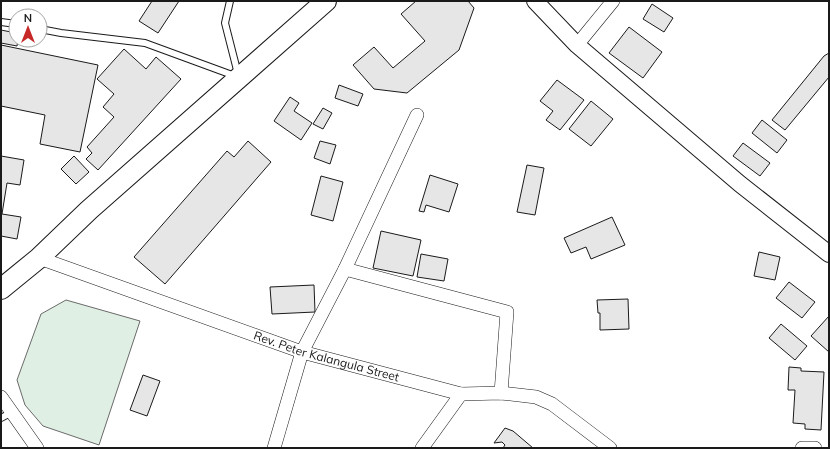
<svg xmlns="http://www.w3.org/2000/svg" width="830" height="449" viewBox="0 0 830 449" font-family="Mulish,sans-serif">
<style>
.green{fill:#e0efe3;stroke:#6a6a6a}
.building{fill:#e6e6e6;stroke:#1a1a1a}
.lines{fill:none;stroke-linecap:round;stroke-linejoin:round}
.service-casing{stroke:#1a1a1a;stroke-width:8}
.minor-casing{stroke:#1a1a1a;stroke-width:14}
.tertiary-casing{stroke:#1a1a1a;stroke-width:18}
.primary-casing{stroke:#1a1a1a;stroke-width:22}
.service{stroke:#fff;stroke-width:6}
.minor{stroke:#fff;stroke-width:13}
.tertiary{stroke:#fff;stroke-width:16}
.primary{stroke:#fff;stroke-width:20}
.labels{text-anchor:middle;stroke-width:3;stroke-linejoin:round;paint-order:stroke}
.street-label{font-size:12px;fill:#1a1a1a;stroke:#fff}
</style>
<rect width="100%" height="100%" fill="#fff"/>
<path class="green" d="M66,300L140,321L99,445L43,426L25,405L17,380L41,314Z"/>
<path class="building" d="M152,1H179L158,33L139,21Z
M416,1H468L474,8L459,50L407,93L374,89L353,65L374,47L393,68L425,41L401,14Z
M652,4L673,18L664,32L643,19Z
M629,27L662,52L643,78L609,53Z
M1,30L16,33V40H18L17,46L1,43Z
M1,45L98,65L80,152L40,144L45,115L1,106Z
M124,49L146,69L156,57L181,79L98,170L86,159L92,153L87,147L114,117L103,107L114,94L97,79Z
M829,53V77L785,130L772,120L824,56Z
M557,80L584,100L560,130L546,120L553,111L540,101Z
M339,85L363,94L358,106L335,98Z
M290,97L299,103L294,111L312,123L301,140L274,121Z
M591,101L613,119L591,146L569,129Z
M323,108L332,113L323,129L313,124Z
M762,120L787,140L777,153L752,133Z
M248,141L271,162L165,284L134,257L227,151L234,157Z
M320,141L336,145L330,164L314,158Z
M743,143L770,163L760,176L733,156Z
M1,156L24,160L20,185L7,183L2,214L21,217L17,239L1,236Z
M74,156L89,172L76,184L61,169Z
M527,165L544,168L535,215L517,212Z
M430,175L458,184L449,212L426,205L424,212L419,211Z
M321,176L343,182L333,221L311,215Z
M612,217L625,245L591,259L586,247L571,253L564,238Z
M381,231L421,240L413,276L373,268Z
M759,252L780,257L775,280L754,276Z
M421,254L448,259L444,281L417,277Z
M789,282L815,302L802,318L776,298Z
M314,285L315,312L272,314L270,287Z
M628,299L629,329L600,330V313H598L597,300Z
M829,316V352L811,336Z
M781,324L807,346L795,360L769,338Z
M789,367L801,368V371L824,372L821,430L805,429V424L793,423L795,390H788Z
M143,375L160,381L147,416L130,410Z
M505,428L513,431L533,448H503L505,445L502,442L494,443Z"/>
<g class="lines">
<g class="service-casing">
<path id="service" d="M230,1L225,23L238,74
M1,22L16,24
M40,29L61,33L145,43L235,76
M1,418L12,412"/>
</g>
<g class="minor-casing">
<g id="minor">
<path d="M577,45L613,1"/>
<path id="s1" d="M39,258L302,352L461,394L501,393L536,397L552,404L610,448"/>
<path d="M345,269L507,312L501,393"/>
<path d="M1,397L37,448"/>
<path d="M274,448L302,352L345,269L417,115"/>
<path d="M422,448L461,394"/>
<path d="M802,448H815"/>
</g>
</g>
<g class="tertiary-casing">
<path id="tertiary" d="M535,1L577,45L740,184L829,254"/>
</g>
<g class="primary-casing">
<path id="primary" d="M1,289L39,258L89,210L326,1"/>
</g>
<use href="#service" class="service"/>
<use href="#minor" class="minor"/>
<use href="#tertiary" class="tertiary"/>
<use href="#primary" class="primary"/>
</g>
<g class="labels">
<g class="street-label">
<text dy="4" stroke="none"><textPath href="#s1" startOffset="304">Rev. Peter Kalangula Street</textPath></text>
</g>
</g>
<rect width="830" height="449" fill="none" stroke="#1a1a1a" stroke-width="4"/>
<g transform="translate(28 28)"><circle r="19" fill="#ffffff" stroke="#a3a3a3"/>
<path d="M0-3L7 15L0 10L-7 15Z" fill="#c62828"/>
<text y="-6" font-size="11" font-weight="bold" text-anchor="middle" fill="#1a1a1a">N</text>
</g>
</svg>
